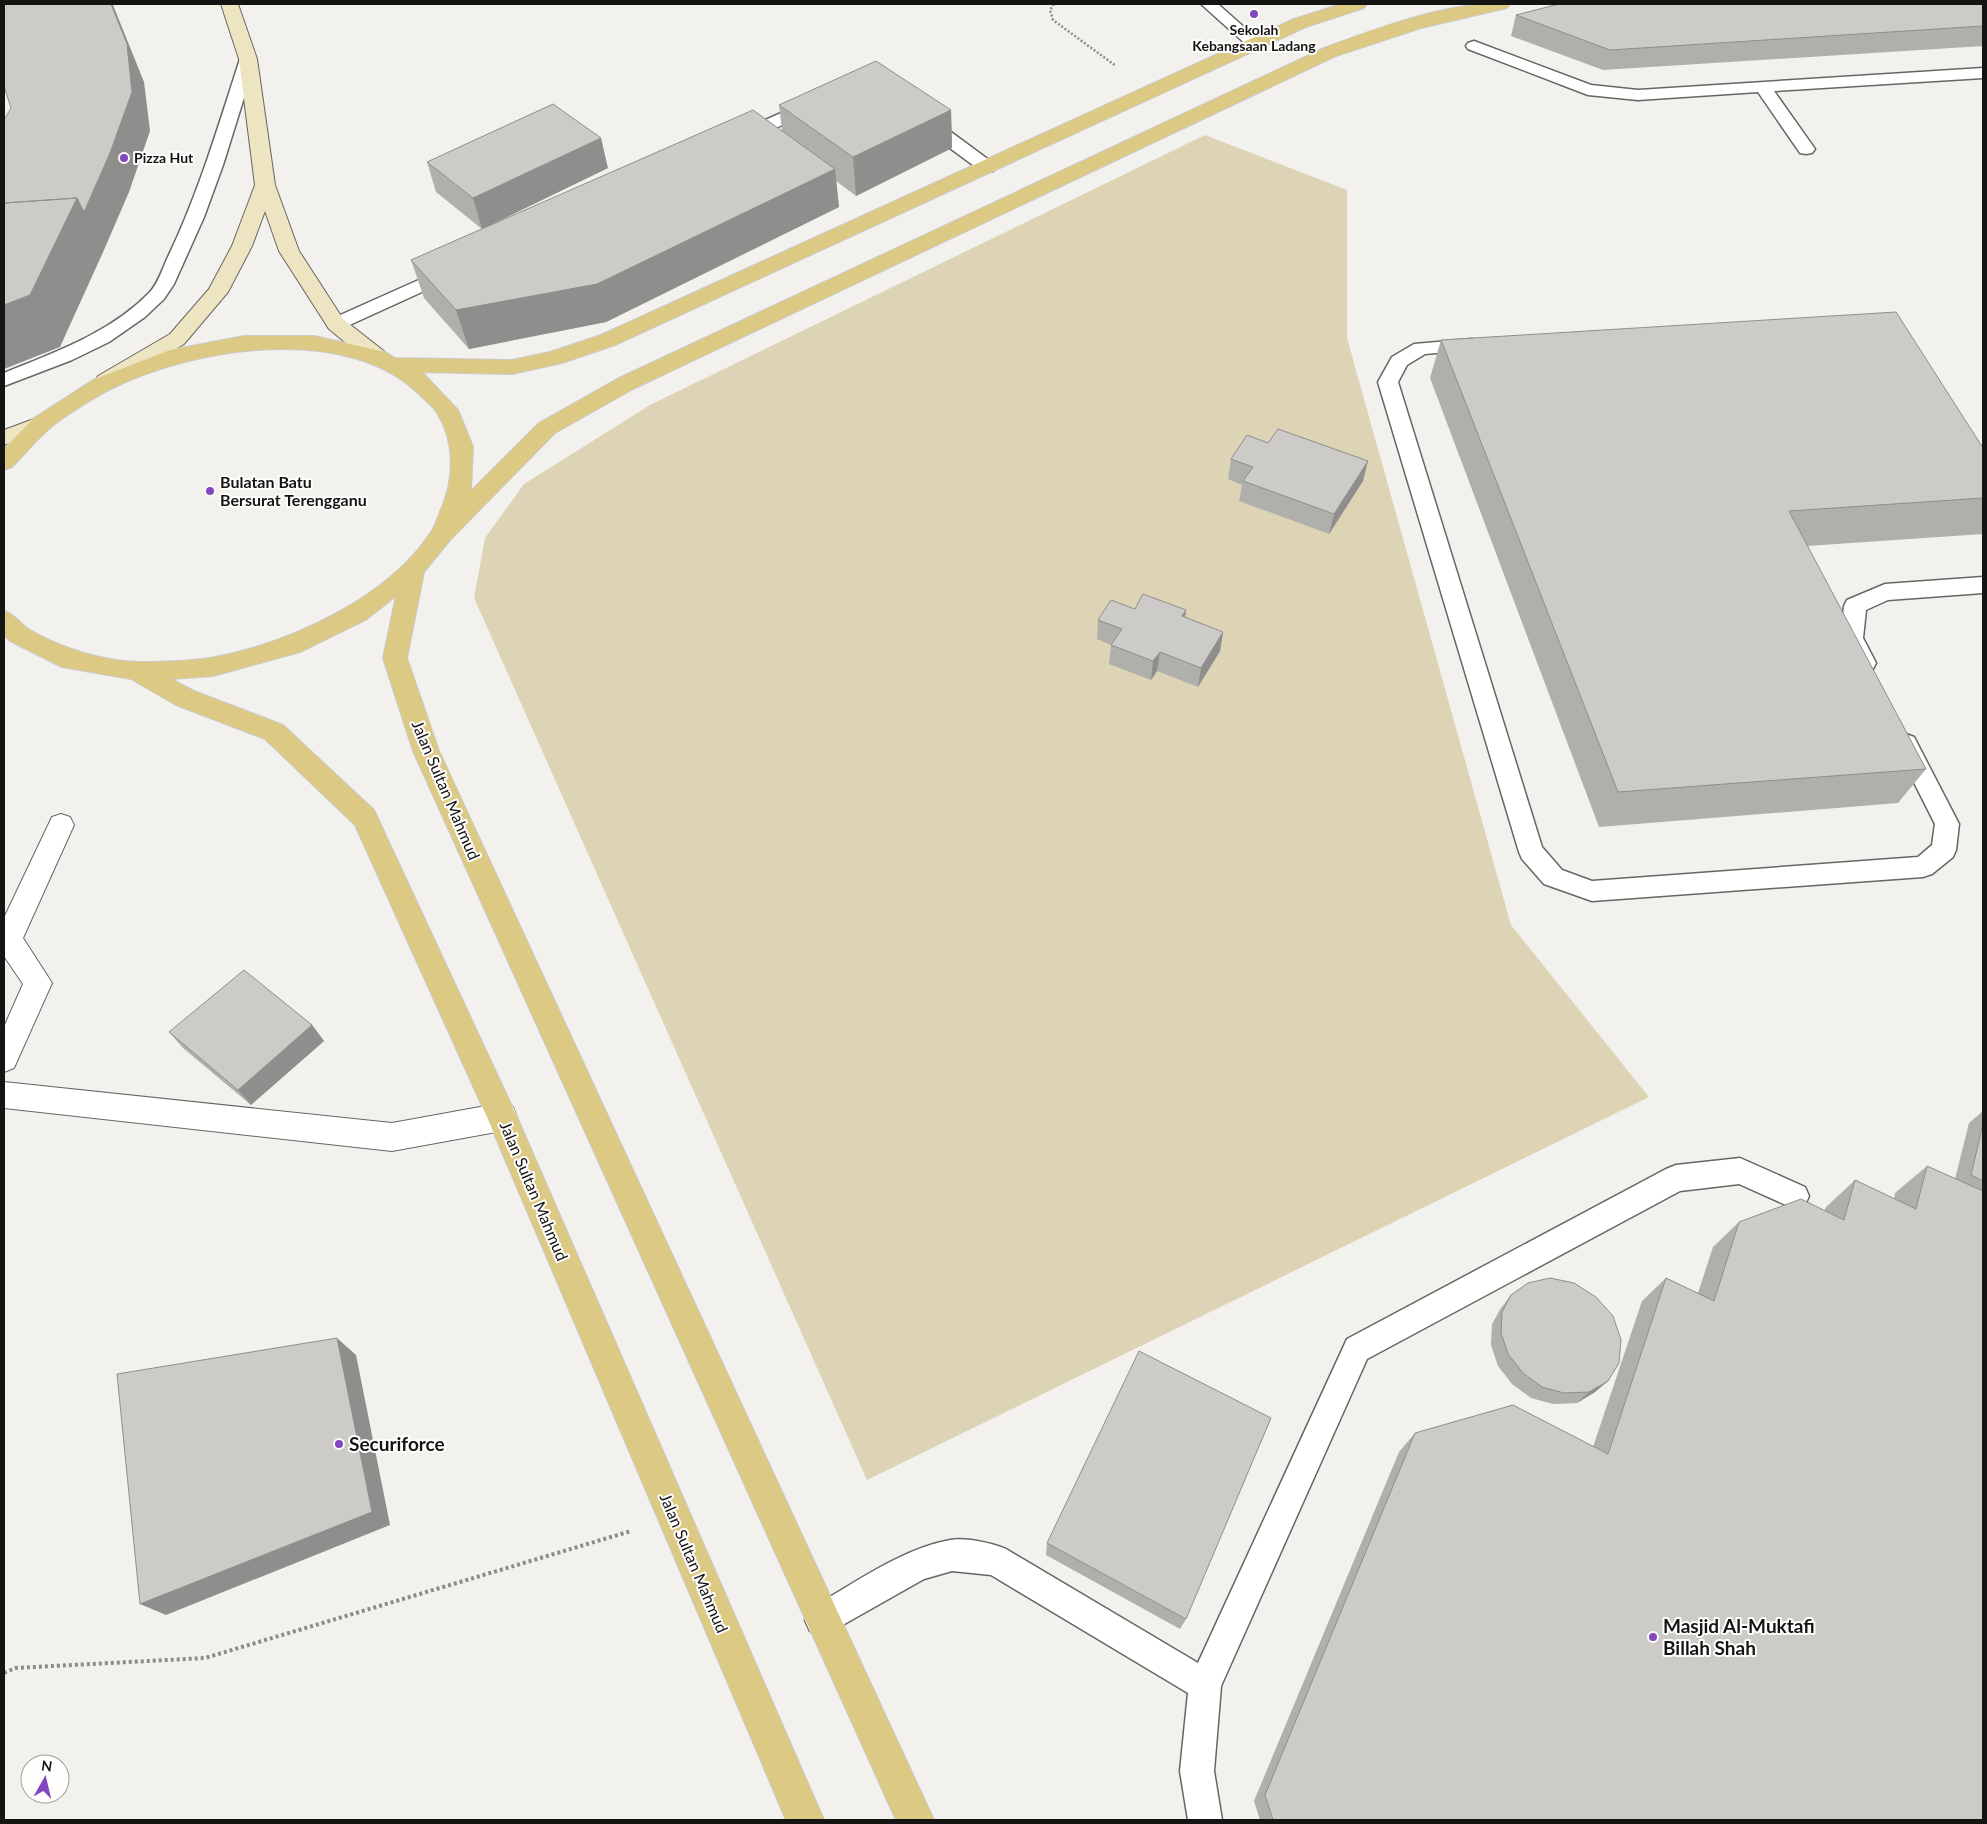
<svg xmlns="http://www.w3.org/2000/svg" width="1987" height="1824" viewBox="0 0 1987 1824" font-family="Lato,sans-serif">
<style>
.green{fill:#ddd4b5}
.lines{fill:none;stroke-linecap:round;stroke-linejoin:round}
.lane-casing{stroke:#676663;stroke-width:3}
.street-casing{stroke:#676663;stroke-width:2}
.secondary-casing{stroke:#676663;stroke-width:2}
.primary-casing{stroke:#cbcbcb;stroke-width:2}
.path-far1{stroke:#8b8b89;stroke-width:2.5;stroke-dasharray:2 2;stroke-linecap:butt}
.path{stroke:#8b8b89;stroke-width:4;stroke-dasharray:3 3;stroke-linecap:butt}
.lane{fill:#fff;fill-rule:evenodd}
.street{fill:#fff;fill-rule:evenodd}
.secondary{fill:#ede4c2;fill-rule:evenodd}
.primary{fill:#dbc984;fill-rule:evenodd}
.wall{fill:#afafac}
.shaded-wall{fill:#8f8e8c}
.building{fill:#cccbc8;stroke:#8f8e8c}
.poi-dot{fill:#8247be;stroke:#fffefc;stroke-width:2}
.labels{text-anchor:middle;stroke-width:4;stroke-linejoin:round;paint-order:stroke}
.far-poi-label{font-size:14px;font-weight:bold;fill:#141413;stroke:#fffefc}
.poi-label{font-size:16px;font-weight:bold;fill:#141413;stroke:#fffefc;text-anchor:start}
.street-label{font-size:16px;fill:#141413;stroke:#fffefc}
.near-poi-label{font-size:19px;font-weight:bold;fill:#141413;stroke:#fffefc;text-anchor:start}
</style>
<rect width="100%" height="100%" fill="#f2f1ee"/>
<path class="green" d="M1205,135L1347,190V338L1511,925L1649,1097L867,1480L474,598L485,538L524,484L650,405Z"/>
<g class="lines">
<g class="lane-casing">
<path id="lane" d="M1201,4H1218L1263,44L1261,47H1249Z
M1474,41L1591,85L1638,90L1983,68V78L1774,91L1815,149L1812,153L1806,154L1800,153L1758,92L1638,100L1588,95L1468,49L1466,46L1468,43Z
M248,54L254,56L256,59L223,165L204,217L174,284L164,299L145,317L109,342L72,360L4,386V373C55,352 110,333 149,293C158,284 162,270 167,259C198,195 218,127 240,59L242,56Z
M810,100L816,101L818,105L816,109L746,142L740,143L734,142L731,138L734,134Z
M926,117L932,118L993,163L996,167L993,171L987,172L981,171L920,126L918,122L920,118Z
M450,266L457,268L459,272L457,276L343,328L336,330L329,328L327,324L329,320Z
M1472,339L1479,341L1482,345L1479,349L1425,354L1407,365L1398,382L1542,847L1562,870L1592,881L1918,857L1932,845L1935,824L1894,743L1898,737L1906,734L1914,737L1959,824L1956,850L1953,857L1932,874L1923,877L1592,901L1544,884L1522,859L1519,852L1378,382L1392,357L1414,344Z
M1983,577V593L1888,600L1866,610L1863,638L1876,663L1873,669L1865,671L1857,669L1841,638L1844,606L1847,600L1885,584Z
M1740,1158L1805,1187L1809,1196L1805,1205L1795,1209L1739,1184L1680,1191L1367,1359L1221,1686L1214,1771L1222,1820H1188L1180,1771L1188,1693L991,1575L952,1571L924,1579L832,1631L821,1636L810,1631L805,1620L810,1609C853,1584 901,1549 950,1540C964,1537 993,1543 1006,1549L1198,1663L1347,1339L1666,1169L1676,1165Z"/>
</g>
<g class="street-casing">
<path id="street" d="M61,814L70,817L74,825L23,938L52,983L14,1068L4,1072V1027L23,984L4,956V918L52,817Z
M4,1082L392,1123L502,1103L513,1107L517,1117L513,1127L502,1131L392,1151L4,1108Z"/>
</g>
<g class="secondary-casing">
<path id="secondary" d="M221,4H238L257,59L275,185L299,251L343,319L385,352L388,357L385,362L377,364L369,362L329,329L279,251L265,211L252,246L228,292L184,344L114,386L106,388L98,386L95,381L98,376L170,334L209,289L232,246L255,185L239,59Z
M42,416L50,418L53,423L50,428L4,445V430Z"/>
</g>
<g class="primary-casing">
<path id="primary" d="M1341,4H1367L1364,8L1306,27L615,345L562,363L512,374L422,372L458,410L473,447L471,491L539,423L617,379L1324,48C1378,28 1452,0 1510,4L1507,8L1421,28L1336,56L633,389L555,433L450,540L424,572L407,658L439,751L934,1820H896L413,751L383,658L396,596L367,619L300,652L213,676L171,679L194,691L283,725L374,810L517,1117L824,1820H786L487,1117L355,825L265,739L176,705L131,679L62,667L10,641L4,635V611C16,615 20,624 30,630C61,648 103,661 138,662C158,662 195,661 215,657C290,643 388,598 431,532C436,525 438,515 442,507C454,478 455,441 437,413C434,407 427,402 422,397C350,322 194,347 109,390C93,398 63,417 50,428C36,440 24,455 12,467L4,470V449L34,418L93,380L170,350L244,336H314L385,352L395,358L512,360L550,352L601,335L1294,19Z"/>
</g>
<path class="path-far1" d="M1054,4L1050,10L1053,20L1116,66"/>
<path class="path" d="M4,1673L15,1668L205,1658L631,1531"/>
<use href="#lane" class="lane"/>
<use href="#street" class="street"/>
<use href="#secondary" class="secondary"/>
<use href="#primary" class="primary"/>
</g>
<path class="wall" d="M1983,4V46L1603,70L1511,36L1516,15Z
M779,105L951,110L952,148L856,196L836,181L839,207L606,322L469,349L424,298L411,260L782,131Z
M427,162L608,168L482,229L436,192Z
M1441,340L1983,448V534L1807,546L1926,769L1898,803L1599,827L1430,378Z
M1231,459L1363,481L1329,534L1239,501L1242,485L1228,479Z
M1135,609L1186,610L1185,617L1223,632L1220,651L1198,687L1157,671L1151,680L1109,664L1111,645L1097,639L1098,620Z
M312,1025L324,1041L251,1105L183,1048L169,1032Z
M1983,1111V1820H1260L1254,1801L1399,1452L1415,1433L1593,1447L1642,1301L1666,1278L1698,1293L1713,1247L1739,1222L1824,1211L1826,1207L1855,1180L1894,1199L1895,1193L1927,1166L1955,1179L1969,1123Z
M1511,1295L1608,1381L1595,1392L1577,1403L1553,1404L1531,1398L1512,1384L1498,1366L1491,1345L1492,1324L1501,1308Z
M1047,1543L1186,1619L1180,1629L1046,1555Z"/>
<path class="shaded-wall" d="M111,4H112L113,5L144,82L150,131L129,192L104,250L60,347L4,369V305Z
M951,110L952,148L856,196L853,157Z
M601,138L608,168L482,229L473,198Z
M835,169L839,207L606,322L469,349L456,310Z
M1368,461L1363,481L1329,534L1334,514Z
M1186,610L1183,629L1182,616Z
M1223,632L1220,651L1198,687L1201,668Z
M1160,652L1157,671L1151,680L1153,661Z
M312,1025L324,1041L251,1105L238,1090Z
M337,1338L356,1355L390,1525L166,1615L140,1604Z
M1608,1381L1595,1392L1577,1403L1589,1392Z"/>
<path class="building" d="M4,4H111L127,44L132,92L110,153L84,212L77,198L4,203V120L11,108L4,86Z
M1559,4H1983V26L1610,50L1516,15Z
M876,61L951,110L853,157L779,105Z
M553,104L601,138L473,198L427,162Z
M753,110L835,169L597,284L456,310L411,260Z
M77,198L30,295L4,305V203Z
M1896,312L1983,448V498L1789,511L1926,769L1618,792L1441,340Z
M1278,429L1368,461L1334,514L1243,481L1253,467L1231,459L1247,435L1268,443Z
M1143,594L1186,610L1182,616L1223,632L1201,668L1160,652L1153,661L1111,645L1122,629L1098,620L1111,600L1135,609Z
M244,970L312,1025L238,1090L169,1032Z
M1983,1124V1181L1971,1175Z
M1927,1166L1983,1191V1820H1273L1265,1795L1415,1433L1513,1405L1608,1454L1666,1278L1714,1301L1739,1222L1801,1199L1844,1220L1855,1180L1916,1209Z
M1550,1278L1574,1283L1596,1297L1613,1316L1621,1340L1619,1363L1608,1381L1589,1392L1564,1393L1542,1387L1523,1373L1508,1354L1501,1333L1502,1312L1511,1295L1528,1283Z
M337,1338L372,1512L140,1604L117,1374Z
M1139,1351L1271,1418L1186,1619L1047,1543Z"/>
<g class="poi-dot">
<circle cx="1254" cy="14" r="5"/>
<circle cx="124" cy="158" r="5"/>
<circle cx="210" cy="491" r="5"/>
<circle cx="339" cy="1444" r="5"/>
<circle cx="1653" cy="1637" r="5"/>
</g>
<g class="labels">
<g class="far-poi-label">
<text x="1254" y="35">Sekolah<tspan x="1254" dy="16">Kebangsaan Ladang</tspan></text>
<text x="134" y="163" text-anchor="start">Pizza Hut</text>
</g>
<g class="poi-label">
<text x="220" y="488">Bulatan Batu<tspan x="220" dy="18">Bersurat Terengganu</tspan></text>
</g>
<g class="street-label">
<text transform="translate(446 790) rotate(67)" y="6">Jalan Sultan Mahmud</text>
<text transform="translate(534 1191) rotate(67)" y="6">Jalan Sultan Mahmud</text>
<text transform="translate(694 1563) rotate(67)" y="6">Jalan Sultan Mahmud</text>
</g>
<g class="near-poi-label">
<text x="349" y="1451">Securiforce</text>
<text x="1663" y="1633">Masjid Al-Muktafi<tspan x="1663" dy="22">Billah Shah</tspan></text>
</g>
</g>
<rect width="1987" height="1824" fill="none" stroke="#141413" stroke-width="10"/>
<g transform="translate(45 1779) rotate(8)"><circle r="24" fill="#fffefc" stroke="#a1a09f"/>
<path d="M0-4L9 19L0 12L-9 19Z" fill="#8247be"/>
<text y="-8" font-size="14" font-weight="bold" text-anchor="middle" fill="#141413">N</text>
</g>
</svg>
